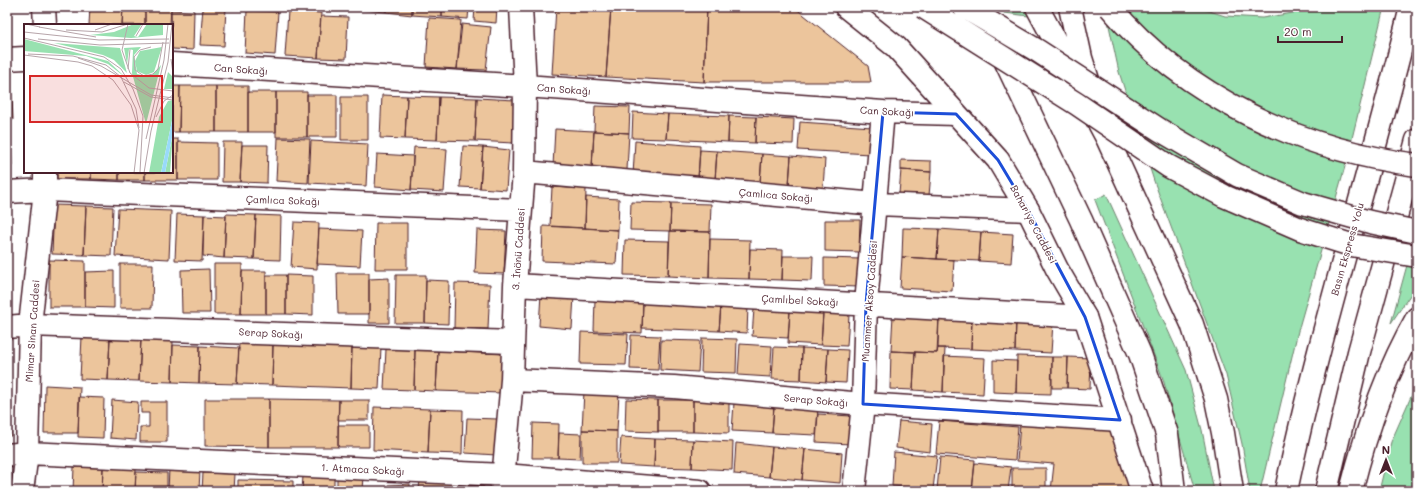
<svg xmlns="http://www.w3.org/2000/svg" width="1424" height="498" viewBox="0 0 1424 498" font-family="Mali,sans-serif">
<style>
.green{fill:#98e1b0;stroke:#71806e}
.building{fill:#ecc59c;stroke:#4a1f2b}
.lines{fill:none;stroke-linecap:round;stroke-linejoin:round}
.minor-casing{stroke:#4a1f2b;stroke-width:25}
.major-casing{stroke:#4a1f2b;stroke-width:25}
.highway-casing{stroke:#4a1f2b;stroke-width:25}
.minor{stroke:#fff;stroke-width:22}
.major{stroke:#fff;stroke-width:22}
.highway{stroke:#fff;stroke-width:22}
.major-bridge-casing{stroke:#4a1f2b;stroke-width:25;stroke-linecap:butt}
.highway-bridge-casing{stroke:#4a1f2b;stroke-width:25;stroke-linecap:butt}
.major-bridge{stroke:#fff;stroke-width:22}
.highway-bridge{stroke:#fff;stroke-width:22}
.marked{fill:none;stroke:#1d4ed8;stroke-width:3;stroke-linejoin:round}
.labels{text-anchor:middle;stroke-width:3.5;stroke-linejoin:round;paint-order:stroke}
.street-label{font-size:10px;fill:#4a1f2b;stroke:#fff}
.inset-road{fill:none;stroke:#b7a5aa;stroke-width:1}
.view{fill:#d62828;fill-opacity:0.15;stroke:#d62828;stroke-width:2}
.inset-edge{fill:none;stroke:#4a1f2b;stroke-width:2}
</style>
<rect width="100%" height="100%" fill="#fff"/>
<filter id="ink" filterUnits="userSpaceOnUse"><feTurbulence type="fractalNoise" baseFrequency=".025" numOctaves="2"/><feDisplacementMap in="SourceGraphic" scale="8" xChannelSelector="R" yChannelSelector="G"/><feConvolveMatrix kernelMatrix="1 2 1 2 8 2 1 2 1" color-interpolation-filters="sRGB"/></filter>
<g filter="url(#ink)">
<path class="green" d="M999,7H1022L1029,16L1004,13Z
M1105,7H1197L1225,16L1262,18L1293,13L1309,7H1384L1346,163L1298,331L1260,491H1250L1242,444L1226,375L1154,181L1119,72Z
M1106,194L1186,370L1202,430L1214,491H1195L1163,379L1095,200Z
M1417,229V285L1391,323Z
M1417,383V491H1379L1391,442Z"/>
<path class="building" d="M90,7H123L122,25H89Z
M123,7H145V25H122Z
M145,7H171L170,25H145Z
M203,7L226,8L224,46L200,45Z
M323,7H351V9Z
M351,7H386V12L351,9Z
M386,7H412V15L386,12Z
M412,7H442V17L412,15Z
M442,7H469L468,19L442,17Z
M475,7H497L496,23L474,21Z
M556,7H611L606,77L552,74Z
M611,7H707L704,82L606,77Z
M707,7H794L868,66L871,82H704Z
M171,10L194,11L193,50L172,49Z
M247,10L278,12L275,55L245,53Z
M288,11L321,13L318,58L285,56Z
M321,16L348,17L346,59L318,58Z
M429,18L461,20L457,69L426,67Z
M462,24L491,27L486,70L457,69Z
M7,75H11L13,120L7,121Z
M172,86H180L179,132H172Z
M180,86H216V132H179Z
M216,86H248V132H216Z
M248,92H276V132H248Z
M276,92H307V137H276Z
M307,95H337V137H307Z
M382,95L407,96L405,139L380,138Z
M407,96L439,97L437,140L405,139Z
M341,97H368V140H341Z
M439,97L477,98L475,141L437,140Z
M477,98L515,100L513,143L475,141Z
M595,106L630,107L629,133L594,131Z
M633,112L668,114L666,139L632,138Z
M668,114L729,116L728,142L666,139Z
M729,116L756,117L755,143L728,142Z
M756,117L794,119L793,144L755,143Z
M800,122L872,127L870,154L798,150Z
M555,129L594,131L592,168L553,166Z
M7,130H11L12,166H7Z
M594,131L629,133L627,170L592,168Z
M278,138L310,139L308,183L276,181Z
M172,139H178V180H145V172H172Z
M311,141L368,144L366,186L309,183Z
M635,141L700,146L698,179L633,175Z
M178,142L217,143V180H178Z
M223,142H242L240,182H222Z
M242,145H268L267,183L240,182Z
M463,146L483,147L480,188L460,187Z
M414,147L447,149L444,192L411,190Z
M483,147L509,150L506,190L480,188Z
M700,150L717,151L715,180L698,179Z
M717,151L762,154L760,183L715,180Z
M377,154L413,156L411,190L375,187Z
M762,154L791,156L789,185L760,183Z
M791,156L825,159L823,188L789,185Z
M901,160L931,161V172L901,170Z
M901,170L931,172L929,196L899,194Z
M57,172H91V179H57Z
M91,172H119V180L91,179Z
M119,172H145V180H119Z
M552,187L586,189L585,228L550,226Z
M586,197L619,199L618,230L585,228Z
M631,202L671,203L670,231L630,230Z
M671,203L711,204L710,232L670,231Z
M54,205L86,206L84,255L52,254Z
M86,206L113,207L111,256L84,255Z
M118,209L171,211L169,259L115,256Z
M177,214L204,215L202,261L175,260Z
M226,214L256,215L254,259L224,258Z
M204,215L226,216L224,258L203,256Z
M256,215L281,216L280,260L254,259Z
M825,220H860L859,252L825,251Z
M294,222L319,223L317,269L291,267Z
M376,223H407V269H375Z
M543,226L618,230L616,264L542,261Z
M903,228L939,229L937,259L902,257Z
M319,229L362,231L360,266L317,264Z
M939,229L981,232L979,261L937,259Z
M477,230L506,231L504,274L475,273Z
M670,231L710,232L709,278L668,276Z
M981,232L1013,234L1011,263L979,261Z
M710,239L750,240L749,279L709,278Z
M625,240L669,241L668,276L624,275Z
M750,249L783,250L782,280L749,279Z
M783,256H813L812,281L782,280Z
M902,257L954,260L952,291L900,288Z
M824,258L861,259L860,287L824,286Z
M49,260L85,261V307H49Z
M120,264H153L152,308H120Z
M214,264H242L241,314H214Z
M209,269L210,313H182L181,270Z
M114,271V308L85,307V272Z
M242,271H266V314H241Z
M337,273H369V314H338Z
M266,275H286V314H266Z
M286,275L313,276V315L286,314Z
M396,275H426L425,323H395Z
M389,278V323H369V279Z
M426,280L449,281L448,324L425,323Z
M455,283L490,284L488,329L454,328Z
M541,294L574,296L572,329L539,326Z
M595,299L643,301L642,333L594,331Z
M643,301L721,305L719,331L642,328Z
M721,305L748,306L747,333L719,331Z
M754,309L790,311L788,338L752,336Z
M790,311L823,313L821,345L788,343Z
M823,313L849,315L847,346L821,345Z
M893,315L939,317L937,353L891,351Z
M939,317L972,318L971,349L938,348Z
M972,318L1016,320L1015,351L971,349Z
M1016,320L1053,322L1051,353L1015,351Z
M581,332L628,334L626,365L580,364Z
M631,335L660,336L658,370L630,369Z
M82,336L110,338L108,380L80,379Z
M110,338L141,339L139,381L108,380Z
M702,338L737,339L736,373L701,372Z
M141,339L173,340L172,382L139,381Z
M661,340L700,341L698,372L660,370Z
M239,343L273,344L272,385L237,384Z
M273,344L352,346L351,388L272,385Z
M740,344L772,346L770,377L738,375Z
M173,345L200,346L199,383L172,382Z
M200,346L239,348L237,384L199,383Z
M352,346L381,347L379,389L351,388Z
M774,347L802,348L801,380L772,379Z
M802,348L828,349L826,382L801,380Z
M938,348H945L943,392L913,390L915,352L937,353Z
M386,349L415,350L414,390L384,389Z
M828,349L848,350L846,383L826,382Z
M415,350L438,351L436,391L414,390Z
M438,351L504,354L502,393L436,391Z
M891,351L915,352L913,390L890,389Z
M944,356L985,358L983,394L943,392Z
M1017,356L1052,357L1051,394L1016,393Z
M1052,357H1068L1067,388H1052Z
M1068,357L1091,358L1090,389L1067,388Z
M993,360L1017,361L1016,393L993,392Z
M45,385L80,387L78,433H44Z
M7,390H10L11,436H7Z
M584,391L619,393L617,431L582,430Z
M79,397L104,398L103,438L78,437Z
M205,399H269V447L205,446Z
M269,399L339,400L338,447H269Z
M626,399L658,400V432L625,431Z
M112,400L138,402L136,440L110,438Z
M339,400H369V420H338Z
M658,400H693V432H658Z
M693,400L729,401V433L693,432Z
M141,402H167V442H140V427H149V413H141Z
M734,403L774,406L772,433L732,431Z
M774,406L818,408L816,435L772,433Z
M374,407L430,409L428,453L373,450Z
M430,409L463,410L462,454L428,453Z
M818,414L851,416L850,444L816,442Z
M467,418L498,419L496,455L465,453Z
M899,421L932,424L930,452L896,448Z
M939,421L1018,427L1015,460L936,454Z
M533,423L559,424L558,458H532Z
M1020,424L1121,430L1135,491H1051L1054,464L1017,461Z
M338,425H369V447H338Z
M582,430L617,431V463H582Z
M559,433L581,434L580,459L558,458Z
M621,437L655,439L654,467L619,465Z
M655,439L693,440L692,468L654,467Z
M693,440L733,442L732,470L692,468Z
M736,443L772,447L769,477L734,474Z
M772,447L805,449L802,480L769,477Z
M805,449L842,453L840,483L802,480Z
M894,452L937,456L933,489L892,486Z
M940,457L975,460L972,491L937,490Z
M975,463L1011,467L1008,491H972Z
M74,467L103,468L102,491H73Z
M7,468H10L11,491H7Z
M103,468L136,469L135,491H102Z
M1012,468H1046V491H1012Z
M169,469L200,470L199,491H168Z
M136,472L167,473V491H135Z
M203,473L235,474L234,491H202Z
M303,476L334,477V491H302Z
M337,476H364L363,491H337Z
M420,477L454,479L453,491H419Z
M238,480L293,481V491H238Z
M410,484V491H389L388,485Z
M454,485L484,487L483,491H453Z
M523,488L553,490V491H522Z"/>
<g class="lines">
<g class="minor-casing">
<path id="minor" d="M44,7L45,25
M7,59L25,58
M172,64L525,86L883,112L956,114
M524,172L876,204L1028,210
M7,192L45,190L520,210
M515,285L1085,317
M7,327L30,325L512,342
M512,380L674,387L863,404L1120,420
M7,455L27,453L504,475L700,491
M22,491L27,453L30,325L45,190V172
M502,491L512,380L515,285L524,172L525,86L521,7
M854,491L863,404L866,304L883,112"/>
</g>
<g class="major-casing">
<path id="major" d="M846,7L896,47L998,160L1028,210L1057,269L1085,317L1142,491
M981,10L1081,220L1140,354L1167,434L1174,491"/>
</g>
<g class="highway-casing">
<path id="highway" d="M1037,7L1107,138L1192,324L1216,399L1223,433L1232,491
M1070,7L1081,58L1088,80
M1286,491C1320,328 1372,169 1411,7
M1326,491L1359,352L1417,140
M1351,491C1366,431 1386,372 1417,318"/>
</g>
<use href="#minor" class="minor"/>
<use href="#major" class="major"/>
<use href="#highway" class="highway"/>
<g class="major-bridge-casing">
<path id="major-bridge" d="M923,7L1077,104L1168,166L1224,196L1300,229L1351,245L1417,256
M964,7L1038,51L1160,130L1237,175L1303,203L1370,222L1417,232"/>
</g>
<g class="highway-bridge-casing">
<path id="highway-bridge" d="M1110,7C1186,98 1302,150 1417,165"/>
</g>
<use href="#major-bridge" class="major-bridge"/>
<use href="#highway-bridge" class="highway-bridge"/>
</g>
</g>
<path class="marked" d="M883,112L956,114L998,160L1028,210L1085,317L1120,420L863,404L866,304Z"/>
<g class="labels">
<g class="street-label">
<text transform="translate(241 69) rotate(4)" y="4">Can Sokağı</text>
<text transform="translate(564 89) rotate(4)" y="4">Can Sokağı</text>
<text transform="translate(887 111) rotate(3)" y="4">Can Sokağı</text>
<text transform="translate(776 195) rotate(5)" y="4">Çamlıca Sokağı</text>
<text transform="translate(283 200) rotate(2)" y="4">Çamlıca Sokağı</text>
<text transform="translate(1034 224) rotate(62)" y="4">Bahariye Caddesi</text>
<text transform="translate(518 249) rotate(-86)" y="4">3. İnönü Caddesi</text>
<text transform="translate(1347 249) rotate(-74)" y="4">Basın Ekspress Yolu</text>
<text transform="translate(800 300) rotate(3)" y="4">Çamlıbel Sokağı</text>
<text transform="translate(869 301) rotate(-86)" y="4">Muammer Aksoy Caddesi</text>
<text transform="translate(32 331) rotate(-86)" y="4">Mimar Sinan Caddesi</text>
<text transform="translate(271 333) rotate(3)" y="4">Serap Sokağı</text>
<text transform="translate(816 400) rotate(5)" y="4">Serap Sokağı</text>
<text transform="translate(363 469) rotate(3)" y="4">1. Atmaca Sokağı</text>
</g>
</g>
<g transform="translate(24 24)">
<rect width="149" height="149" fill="#fff"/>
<path d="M110,0H118L110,12L114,13L123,0H139V11L107,14L66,11L90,8ZM0,15L84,37L101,53L84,40L62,32L0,27ZM30,19L96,24L103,49L90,36L79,31ZM117,23L110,31L113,50L126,53L137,41L122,100L108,49L109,26L105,25L103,40L100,24ZM138,23L130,48L122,51L113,47L111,37L116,27ZM144,48L149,53V65H140ZM149,76V92L137,149H125L135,93L144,77ZM149,109L146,149H141Z" fill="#98e1b0"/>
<path d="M149,92V109L141,149H137Z" fill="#98dafa"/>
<path class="inset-road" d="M2,0L16,3M104,0L98,26L106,49L125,64L149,67M15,3L72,13M42,6L78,8L104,0M71,6L88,0M0,8L75,16L145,15M112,12L119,0M0,14L80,33L97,45L109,65L119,92L116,148M14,15L76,21L145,19M127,23L116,26L110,33L111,46L120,52L129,50L134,45L139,18M4,30L49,32L82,41L97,53L112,85L115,104M0,31L54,38L68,42L89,56L107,81L115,106L110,149M54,34L77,42L127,71L149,74M147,35L149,50M104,45L106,25M100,58L127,73L149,76M132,93L140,77L149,71M122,115L140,36L144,0M120,149L127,107L144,38L148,0"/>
<path class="view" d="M6,52H138V98H6Z"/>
<rect width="149" height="149" class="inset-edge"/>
</g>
<rect width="1424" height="498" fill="none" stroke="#fff" stroke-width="24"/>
<rect x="12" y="12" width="1400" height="474" fill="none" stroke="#4a1f2b" stroke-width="1.5" filter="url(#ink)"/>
<g transform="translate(1386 460)" stroke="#ffffff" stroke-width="3" paint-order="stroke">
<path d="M0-3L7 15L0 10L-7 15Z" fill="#4a1f2b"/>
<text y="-6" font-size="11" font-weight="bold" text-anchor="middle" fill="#4a1f2b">N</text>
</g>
<path d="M1278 36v6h64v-6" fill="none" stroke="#4a1f2b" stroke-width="2"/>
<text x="1284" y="36" font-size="12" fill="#4a1f2b" stroke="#ffffff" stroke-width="3" paint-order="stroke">20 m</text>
</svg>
